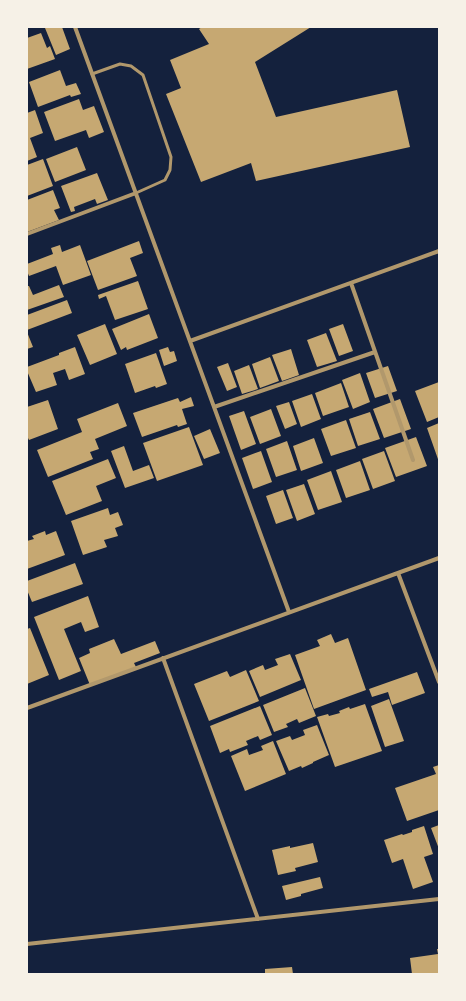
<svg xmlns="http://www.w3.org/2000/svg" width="466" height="1001" viewBox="0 0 466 1001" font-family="'Alegreya Sans',sans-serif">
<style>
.building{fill:#c6a872}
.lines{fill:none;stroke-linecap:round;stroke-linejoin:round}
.service{stroke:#b1986c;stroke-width:3}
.minor{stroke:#b1986c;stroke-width:4}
</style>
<rect width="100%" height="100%" fill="#14213d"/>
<path class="building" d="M47,27H62L70,49L56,55L45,28Z
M202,27H311L255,62L276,117L397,90L410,147L256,181L251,163L201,182L166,94L181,88L170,60L209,44L199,29Z
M41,33L47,48L50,46L55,59L27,69V38Z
M60,70L66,86L76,83L81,94L71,97L70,95L38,107L29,82Z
M79,99L83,110L94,106L104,132L89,138L86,130L55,141L44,112Z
M35,110L43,133L30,138L37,157L27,161V113Z
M77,147L86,170L55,182L46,159Z
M43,159L53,186L27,196V165Z
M97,173L108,200L97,204L95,199L74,207L75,211L71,212L61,186Z
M53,190L60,208L54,210L59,220L27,232V200Z
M139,241L143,253L130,258L137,276L98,290L87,261Z
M60,245L62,252L80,245L91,275L63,285L56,266L29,276L27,271V264L53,254L51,248Z
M138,281L148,309L115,320L106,296L99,299L98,295Z
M59,285L64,297L27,310V286H29L33,295Z
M67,300L72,313L27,330V315Z
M149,314L158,338L127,350L126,347L121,350L112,329Z
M105,324L117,354L90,365L77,335Z
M343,324L353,351L339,356L329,329Z
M27,332L33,347L27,349Z
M326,333L337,361L317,367L307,340Z
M75,347L85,374L69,380L65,369L53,373L57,385L36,392L27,371V367L59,355V353Z
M168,347L170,352L174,351L177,361L164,366L159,350Z
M291,349L299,375L282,381L272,355Z
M156,353L167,384L156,388L155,386L135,393L125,364Z
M270,357L279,381L260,388L252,364Z
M228,363L237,387L227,391L217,367Z
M249,365L258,389L242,394L234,371Z
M388,366L397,391L375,398L366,373Z
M360,373L370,402L353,409L342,380Z
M439,382V417L427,422L415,391Z
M341,383L349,407L323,416L315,393Z
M312,394L321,419L301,427L292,401Z
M191,397L194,406L182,409L187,424L178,427L177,425L142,437L133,413L178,398L180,402Z
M400,399L411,429L384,438L373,409Z
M48,400L58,429L29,440L27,436V407Z
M289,402L297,424L285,429L276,406Z
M118,403L127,426L95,439L99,449L90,452L93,459L48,477L37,450L82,432L77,419Z
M271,409L281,436L260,444L250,417Z
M244,411L256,444L241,450L229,416Z
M370,412L380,439L358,446L349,419Z
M346,420L356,448L331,456L321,429Z
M439,423V462L427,428Z
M189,427L203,465L157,481L143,443Z
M210,429L220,453L204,459L194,436Z
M416,437L427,466L396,477L385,448Z
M314,438L323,463L301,471L293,446Z
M287,441L297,470L276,477L266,449Z
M124,446L133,471L149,465L154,478L125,488L111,451Z
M261,451L272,482L253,489L242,458Z
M384,451L395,481L373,489L362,459Z
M108,459L116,478L96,486L102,501L66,515L52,481Z
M360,461L370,490L346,498L336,470Z
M331,471L342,502L318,510L307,480Z
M304,484L315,514L297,521L286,490Z
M283,490L293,518L276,524L266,496Z
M108,508L110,515L118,512L123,525L115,528L118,536L104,540L107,547L83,555L71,521Z
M45,531L46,535L56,531L65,555L27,569V541L34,539L32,536Z
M75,563L83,584L32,602L27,590V581Z
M88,596L99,627L85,632L81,622L64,629L81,671L59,680L34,617Z
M30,628L49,675L27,684V629Z
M331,634L335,643L348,638L366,690L314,709L295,655L320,646L317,640Z
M114,639L121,654L155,641L160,653L134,663L136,667L90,685L79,658L90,653L89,649Z
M290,654L301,680L260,697L249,671L263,665L265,670L278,665L275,659Z
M246,670L259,701L209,721L194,684L227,671L230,677Z
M417,672L425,693L392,705L388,692L372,697L369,689Z
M305,688L316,716L299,723L297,719L286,724L288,727L274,732L263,705Z
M389,699L404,741L385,747L371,706Z
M365,704L382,751L335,767L317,717L328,714L329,716L340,713L339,711L349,707L350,709Z
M260,706L272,735L260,740L258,736L246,741L248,745L230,752L229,749L220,753L210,726Z
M317,725L329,755L313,762V763L302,768L301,766L289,771L276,741L290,736L292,740L305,735L303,730Z
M273,741L286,774L245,791L231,756L247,749L249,755L263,750L261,746Z
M439,765V810L407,821L395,788L436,774L433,767Z
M439,825V849L431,828Z
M424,826L433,854L424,857L433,882L413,889L403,859L392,863L384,840L402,834L403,835L412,832V830Z
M313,843L318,862L295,868L296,871L278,875L272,850L290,846V848Z
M320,877L323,888L301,894V896L286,900L282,886Z
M437,949H439V974H412L410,958L438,954Z
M292,967L293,974H265V969Z"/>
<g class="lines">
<path class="service" d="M92,74L120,64L131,66L143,75L171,157L170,170L165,180L136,193"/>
<path class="minor" d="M75,27L289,612
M27,234L136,193
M351,283L413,460
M190,341L439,251
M214,407L375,352
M398,573L439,682
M163,658L258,919
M27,708L439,558
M27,944L439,899"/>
</g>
<rect width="466" height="1001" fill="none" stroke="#f6f1e7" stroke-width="56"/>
</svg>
